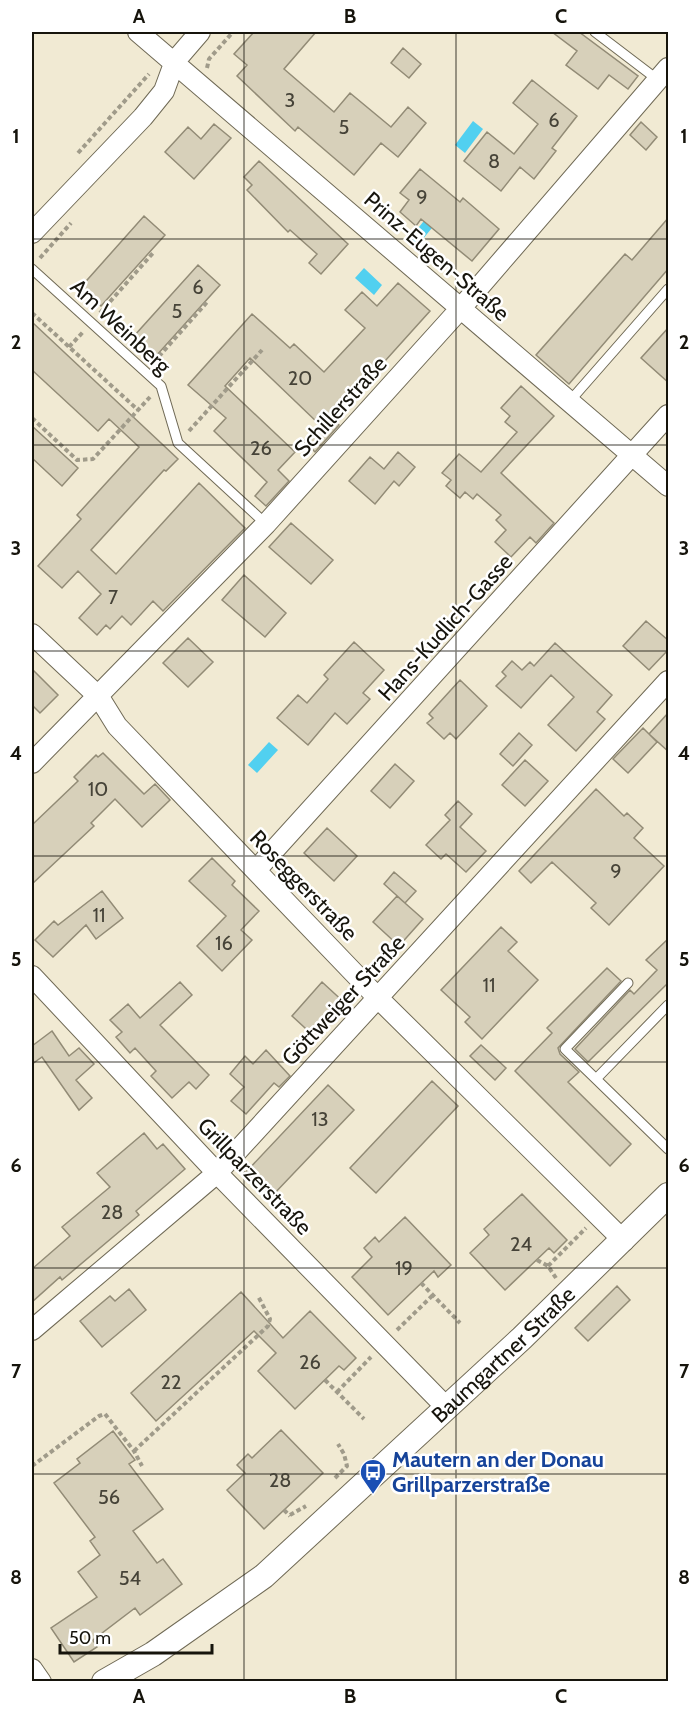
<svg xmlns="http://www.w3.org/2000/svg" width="700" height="1713" viewBox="0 0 700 1713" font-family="Cabin,sans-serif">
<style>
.water{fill:#51d0f0}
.building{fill:#d7d0ba;stroke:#928b76;stroke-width:1.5}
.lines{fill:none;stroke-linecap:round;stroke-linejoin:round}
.service-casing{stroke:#6f6955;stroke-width:11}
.minor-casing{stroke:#6f6955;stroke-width:22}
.tertiary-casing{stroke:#6f6955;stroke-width:26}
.path{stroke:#a09b8a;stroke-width:4;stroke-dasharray:4.5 3;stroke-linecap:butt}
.service{stroke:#fff;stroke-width:9}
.minor{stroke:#fff;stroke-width:20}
.tertiary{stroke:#fff;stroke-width:24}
.grid{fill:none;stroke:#16140c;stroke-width:1.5;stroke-opacity:0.55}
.labels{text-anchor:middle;stroke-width:5;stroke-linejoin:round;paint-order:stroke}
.number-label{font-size:20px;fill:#464338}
.street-label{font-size:22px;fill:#16140c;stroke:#fff}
.transit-label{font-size:22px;font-weight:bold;fill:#164399;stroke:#fff;text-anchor:start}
.neatline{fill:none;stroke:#16140c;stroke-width:2}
.grid-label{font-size:20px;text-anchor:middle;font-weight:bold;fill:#16140c}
</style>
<rect width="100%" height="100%" fill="#f1ead3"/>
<path class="water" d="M473,121L483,129L465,153L455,145Z
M428,216L436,223L418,245L410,238Z
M364,268L382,285L374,295L355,278Z
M269,742L278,750L257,773L248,765Z"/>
<path class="building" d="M254,32H316L284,69L334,112L350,93L391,127L408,107L426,123L398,157L381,143L354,175L298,127L295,131L237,76L247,65L234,54Z
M552,32H579L638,76L628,89L609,75L598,89L566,65L577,51Z
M403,48L421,64L409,78L391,63Z
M532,80L577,116L552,148L556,151L534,179L520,167L501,191L464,161L487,132L514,154L538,124L513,103Z
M641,122L657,137L646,150L630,135Z
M214,124L231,138L194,179L165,152L188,127L201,139Z
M259,161L348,244L321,274L309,263L317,254L290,230L288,232L247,190L252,185L244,177Z
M420,169L460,202L463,198L499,229L472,261L421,219L416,226L400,212L409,200L400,193Z
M144,216L165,235L101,306L80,288Z
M669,217V268L569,384L536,355L625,254L632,260Z
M198,265L220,285L156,356L134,336Z
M398,283L430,311L367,381L364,378L320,425L250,358L225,386L295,452L278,470L289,481L266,506L255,496L267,482L214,431L226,418L188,385L252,314L290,348L294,344L324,372L365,328L345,310L362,292L377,306Z
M32,322L178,459L166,471L164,470L91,550L116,574L199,483L245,528L163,611L153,601L131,625L122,616L110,629L106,625L97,635L79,618L101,594L78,571L62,588L38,566L81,519L77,515L139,447L109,419L98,431L32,370Z
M669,327V383L641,358Z
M521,386L554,416L501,473L554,523L536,543L530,537L511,557L495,542L506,530L496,520L501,515L477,494L473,499L465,492L460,498L446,486L451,480L442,473L459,454L481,472L517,432L505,422L510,416L501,408Z
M329,415L339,425L315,452L304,441Z
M32,426L78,468L62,486L32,458Z
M398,452L415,467L399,486L394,481L375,504L349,481L370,457L384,469Z
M291,523L333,560L311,584L269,547Z
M244,575L286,613L265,637L222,600Z
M646,621L669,641V649L649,670L623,646Z
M188,638L213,662L188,687L163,663Z
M354,642L384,670L363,693L370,699L347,724L335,713L308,745L277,718L298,695L307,703L328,679L324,675Z
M555,643L612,695L597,712L605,719L576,751L548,725L574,697L551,675L521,708L496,686L506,676L502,672L512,661L522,670L530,662L534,666Z
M32,669L58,695L40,713L32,705Z
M460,680L487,706L456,739L450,733L444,739L427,723L433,718L429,714Z
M669,712V752L649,734Z
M643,728L657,742L628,773L613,759Z
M519,733L532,745L513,766L500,754Z
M103,753L144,794L155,784L170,800L142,827L115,799L91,823L94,826L32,884V825L78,781L74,777L96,755L98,757Z
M525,760L548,781L525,806L502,785Z
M395,764L414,781L390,808L371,791Z
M596,789L624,816L627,813L643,828L634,838L664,866L609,925L591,908L596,903L552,862L531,883L519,871Z
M458,801L472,814L460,827L486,851L466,872L446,854L441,859L426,845L450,820L445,815Z
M327,828L357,856L334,881L304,853Z
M212,858L235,881L232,885L259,911L241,930L252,940L222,971L197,946L226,916L189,881Z
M394,872L416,891L405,903L384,884Z
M102,891L123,918L96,939L86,925L53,957L35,940L54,921L58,925Z
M397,896L423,919L399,946L373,922Z
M501,927L517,942L508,951L538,980L482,1039L465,1022L470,1017L441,990Z
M669,938V982L588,1062L575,1049L630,990L634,994L657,970L646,960Z
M607,968L621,981L558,1048L560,1054L579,1072L568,1082L631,1144L610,1166L515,1071L552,1033L547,1028Z
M180,982L192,995L160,1025L209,1075L196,1089L189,1082L172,1098L151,1076L156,1071L135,1048L130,1053L116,1037L122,1032L110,1020L128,1004L140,1018Z
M322,982L347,1005L317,1039L292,1016Z
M52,1031L69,1056L79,1048L94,1064L76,1080L92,1098L79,1110L42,1057L32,1064V1046Z
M481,1045L506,1068L495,1080L470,1056Z
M266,1050L290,1076L279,1087L274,1083L246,1114L231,1101L244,1087L230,1074L245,1056L253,1064Z
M432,1081L458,1106L376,1193L350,1168Z
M328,1085L354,1110L272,1196L246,1172Z
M144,1133L157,1149L163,1144L185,1169L136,1211L139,1215L62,1280L60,1277L32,1302V1269L70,1236L62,1227L110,1187L97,1173Z
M522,1194L567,1240L554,1253L549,1248L505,1290L470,1253L489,1235L484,1229Z
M405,1217L451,1265L438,1277L434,1271L388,1315L352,1277L372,1257L364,1248L375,1237L379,1242Z
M617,1286L630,1300L588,1341L575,1328Z
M129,1289L146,1310L102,1347L80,1321L110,1296L115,1301Z
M241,1292L283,1338L310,1311L356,1358L344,1370L339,1366L295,1409L258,1371L276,1353L254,1331L156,1421L131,1393Z
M281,1430L323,1473L264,1529L227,1490L245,1473L237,1465L248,1454L252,1458Z
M113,1431L135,1460L129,1464L163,1509L133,1531L157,1563L163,1559L182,1584L140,1615L135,1608L93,1640L97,1647L74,1662L51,1628L97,1597L78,1572L100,1555L90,1541L95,1537L54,1483L80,1463L77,1459Z"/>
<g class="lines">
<g class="service-casing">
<path id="service" d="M595,32L658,80
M32,269L161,386L178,443L266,524
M569,402L668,289
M668,1005L596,1079L668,1149
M596,1079L565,1049L628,983"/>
</g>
<g class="minor-casing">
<path id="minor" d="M138,32L668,486
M32,233L143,117L164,91L175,61L200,32
M32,634L99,697L117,726L377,997L624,1241
M32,763L266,524L461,308L668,68
M256,870L668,415
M32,976L217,1173L447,1408
M32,1330L217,1173L668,681
M32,1669L41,1682"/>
</g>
<g class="tertiary-casing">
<g id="tertiary">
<path id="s1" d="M104,1682L153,1654L264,1576L522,1338L668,1195"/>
</g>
</g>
<path class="path" d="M207,68L209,59L233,32
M78,153L149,74
M40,258L71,223
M32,313L138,410
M100,313L153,253
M69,347L83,332
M154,362L208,301
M32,418L77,460L93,459L150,397
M189,431L262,350
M537,1260L548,1266L556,1278
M548,1266L586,1228
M421,1283L460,1323
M397,1330L433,1295
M325,1380L364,1419
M337,1392L371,1357
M134,1451L268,1326L270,1319L258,1296
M32,1466L99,1416L105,1414L134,1451L142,1466
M335,1478L347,1466L344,1454L338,1444
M284,1510L290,1516
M290,1515L306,1506"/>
<use href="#service" class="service"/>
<use href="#minor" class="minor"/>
<use href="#tertiary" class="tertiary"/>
</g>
<path class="grid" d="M244,32V1682M456,32V1682M32,239H668M32,445H668M32,651H668M32,856H668M32,1062H668M32,1268H668M32,1474H668"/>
<defs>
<g id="bus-pin" transform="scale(1.35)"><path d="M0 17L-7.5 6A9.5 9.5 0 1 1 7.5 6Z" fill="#1a4fb4" stroke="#fff"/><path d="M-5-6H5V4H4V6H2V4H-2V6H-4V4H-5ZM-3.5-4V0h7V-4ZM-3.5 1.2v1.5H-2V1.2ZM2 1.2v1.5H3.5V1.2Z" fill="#fff"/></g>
</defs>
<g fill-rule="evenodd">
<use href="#bus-pin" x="373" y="1472"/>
</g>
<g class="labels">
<g class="number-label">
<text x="290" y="107">3</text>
<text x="554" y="127">6</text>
<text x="344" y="134">5</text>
<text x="494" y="168">8</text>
<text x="422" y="204">9</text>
<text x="198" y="294">6</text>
<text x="177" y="318">5</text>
<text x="300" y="385">20</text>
<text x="261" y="455">26</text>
<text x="113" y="604">7</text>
<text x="98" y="796">10</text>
<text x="616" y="878">9</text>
<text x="99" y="922">11</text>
<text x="224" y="950">16</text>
<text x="489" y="992">11</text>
<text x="320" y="1126">13</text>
<text x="112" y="1219">28</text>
<text x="521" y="1251">24</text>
<text x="404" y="1275">19</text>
<text x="310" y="1369">26</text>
<text x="171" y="1389">22</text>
<text x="280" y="1487">28</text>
<text x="109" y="1504">56</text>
<text x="130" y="1585">54</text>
</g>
<g class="street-label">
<text transform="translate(437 256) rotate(41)" y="8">Prinz-Eugen-Straße</text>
<text transform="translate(121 326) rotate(43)" y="8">Am Weinberg</text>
<text transform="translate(340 406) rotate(-48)" y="8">Schillerstraße</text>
<text transform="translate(445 627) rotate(-48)" y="8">Hans-Kudlich-Gasse</text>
<text transform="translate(304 885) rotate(46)" y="8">Roseggerstraße</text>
<text transform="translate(343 1000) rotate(-47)" y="8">Göttweiger Straße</text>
<text transform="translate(255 1176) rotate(46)" y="8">Grillparzerstraße</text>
<text dy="8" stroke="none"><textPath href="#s1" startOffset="518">Baumgartner Straße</textPath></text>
</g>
<g class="transit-label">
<text x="392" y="1467">Mautern an der Donau<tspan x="392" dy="25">Grillparzerstraße</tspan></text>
</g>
</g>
<rect width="700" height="1713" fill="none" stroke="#ffffff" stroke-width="66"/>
<path d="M60 1644v9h152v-9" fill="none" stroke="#16140c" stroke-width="3"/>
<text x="69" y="1644" font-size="18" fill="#16140c" stroke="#ffffff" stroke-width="4.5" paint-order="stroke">50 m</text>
<rect x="33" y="33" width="634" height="1647" class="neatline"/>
<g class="grid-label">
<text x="139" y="23">A</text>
<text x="350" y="23">B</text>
<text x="561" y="23">C</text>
<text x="16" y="143">1</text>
<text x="684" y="143">1</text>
<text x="16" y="349">2</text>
<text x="684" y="349">2</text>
<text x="16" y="555">3</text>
<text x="684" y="555">3</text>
<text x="16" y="760">4</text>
<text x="684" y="760">4</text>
<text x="16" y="966">5</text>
<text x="684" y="966">5</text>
<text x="16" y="1172">6</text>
<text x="684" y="1172">6</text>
<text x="16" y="1378">7</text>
<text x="684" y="1378">7</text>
<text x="16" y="1584">8</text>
<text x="684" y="1584">8</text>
<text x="139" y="1703">A</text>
<text x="350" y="1703">B</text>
<text x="561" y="1703">C</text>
</g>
</svg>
